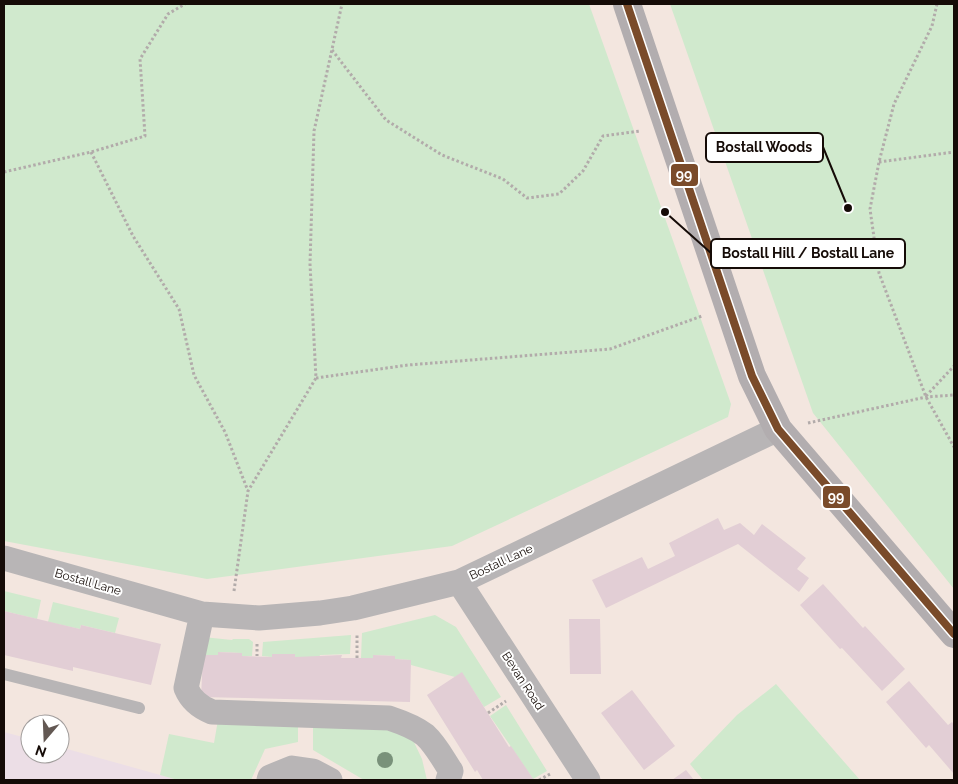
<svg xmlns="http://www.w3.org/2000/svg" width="958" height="784" viewBox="0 0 958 784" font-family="Raleway,sans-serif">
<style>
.education{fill:#ecdee6}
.green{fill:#d0e9cd}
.building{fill:#e2ced5}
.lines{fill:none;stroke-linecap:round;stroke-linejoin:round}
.path{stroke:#b2abaa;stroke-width:3;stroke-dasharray:2.5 2.5;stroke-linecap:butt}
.lane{stroke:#b8b5b6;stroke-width:12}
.street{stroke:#b8b5b6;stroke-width:25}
.primary{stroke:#b2adaf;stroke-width:28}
.bus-1-casing{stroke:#fff;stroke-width:11}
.bus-1{stroke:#7a4b2a;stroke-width:8}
.tree{fill:#79917a}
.labels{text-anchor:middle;stroke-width:4;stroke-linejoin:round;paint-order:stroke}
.street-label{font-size:12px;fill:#150b07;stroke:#fff}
.leader{fill:none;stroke:#150b07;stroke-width:2}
.callout-dot{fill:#150b07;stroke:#fff;stroke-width:2}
.callout{fill:#fff;stroke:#150b07;stroke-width:2}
.callout-label{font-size:14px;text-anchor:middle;font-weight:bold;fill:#150b07}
.line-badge{stroke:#fff;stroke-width:2}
.badge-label{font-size:14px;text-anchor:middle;font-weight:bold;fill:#fff}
</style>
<rect width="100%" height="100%" fill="#f3e6df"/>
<path class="education" d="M4,732L30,739V754H60V747L178,780H4Z"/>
<path class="green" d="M4,4H589L731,404L728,417L452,546L207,579L4,541Z
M670,4H954V589L813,413Z
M4,591L41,600L37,619L4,611Z
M53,602L119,618L115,633L81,625L80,629L48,622Z
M435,615L456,627L501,697L484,707L462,673L455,677L411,665V660L395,659V656L373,655V658H361L362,633Z
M351,635L350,654L320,655L319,657H295V654H272V657L262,656L263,642Z
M203,637L232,640L233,639H249L253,642L252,656H242L241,653L219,652L218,655H203Z
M776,684L860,780H703L690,764L737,715Z
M506,705L547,771L533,779L490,716Z
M218,720L298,723V742L265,749L251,780H178L160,775L169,734L214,743Z
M313,726L392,727L411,736L422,759L427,780H364L313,750Z"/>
<path class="building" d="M718,518L724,530L740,523L754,535L762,524L806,558L797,569L809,578L799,592L738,544L606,608L592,580L642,557L648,569L675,556L669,543Z
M823,584L863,628L865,626L905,669L882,691L842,648L840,649L800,605Z
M4,611L80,629L81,625L161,644L151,685L73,667V671L4,655Z
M569,619H600L601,674H570Z
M218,652L242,653V656L272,657V654H295V657L342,655L341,658H373V655L395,656V659L411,660L410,702L201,697L203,655H218Z
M462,672L509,747L511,746L534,780H483L477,770L475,772L427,695Z
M909,681L948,725L952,722L954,725V774L929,745L926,748L886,702Z
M632,690L675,746L644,770L601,713Z
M686,770L694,780H672Z"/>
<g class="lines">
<path class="path" d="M937,4L932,26L894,104L879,162L870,209L879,273L926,397L954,447
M332,50L386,120L442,155L503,179L527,198L559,194L583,171L603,136L640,131
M91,152L133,236L179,309L194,375L225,432L248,491
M879,162L954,152
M4,172L91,152L145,136L140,59L168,14L185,4
M316,378L408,365L610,349L702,316
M926,396L954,366
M808,423L926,397L954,395
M234,591L248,491L316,378L310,264L314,131L342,4
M257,644V656
M357,658V634
M488,713L506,701
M539,780L552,773"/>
<path class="lane" d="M4,674L139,708"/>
<path class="street" d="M4,558L202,614L259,618L320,613L353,608L459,582L778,429
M459,582L588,780
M202,614L186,688C191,700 199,707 212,712L389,718C401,722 415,727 425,735C436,745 443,759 451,771L448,780
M269,780L270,777L292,768L313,771L330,780"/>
<path class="primary" d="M627,4L752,376L778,429L954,634"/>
<g class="bus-1-casing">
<path id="bus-1" d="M627,4L752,376L778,429L954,634"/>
</g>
<use href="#bus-1" class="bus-1"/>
</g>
<circle class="tree" cx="385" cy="760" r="8"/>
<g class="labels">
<g class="street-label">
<text transform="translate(501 562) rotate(-25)" y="4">Bostall Lane</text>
<text transform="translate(88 582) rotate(16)" y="4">Bostall Lane</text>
<text transform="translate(523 681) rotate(57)" y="4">Bevan Road</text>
</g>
</g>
<path class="leader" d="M848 208L823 147M665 212L711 253"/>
<g class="callout-dot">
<circle cx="848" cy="208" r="5"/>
<circle cx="665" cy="212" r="5"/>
</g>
<g class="callout">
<rect x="706" y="133" width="117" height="29" rx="5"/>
<rect x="711" y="239" width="194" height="29" rx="5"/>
</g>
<g class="callout-label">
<text x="764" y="152">Bostall Woods</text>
<text x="808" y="258">Bostall Hill / Bostall Lane</text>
</g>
<g class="line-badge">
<rect x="670" y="163" width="29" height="24" rx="5" fill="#7a4b2a"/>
<rect x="822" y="485" width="29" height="24" rx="5" fill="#7a4b2a"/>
</g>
<g class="badge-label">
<text x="684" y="180">99</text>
<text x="836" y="502">99</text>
</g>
<rect width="958" height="784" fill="none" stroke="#150b07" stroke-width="10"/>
<g transform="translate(45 739) rotate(199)"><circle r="24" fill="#ffffff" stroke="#a19d9c"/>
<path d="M0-4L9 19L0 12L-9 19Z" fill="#635853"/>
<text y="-8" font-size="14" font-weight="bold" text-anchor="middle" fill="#150b07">N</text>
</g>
</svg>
